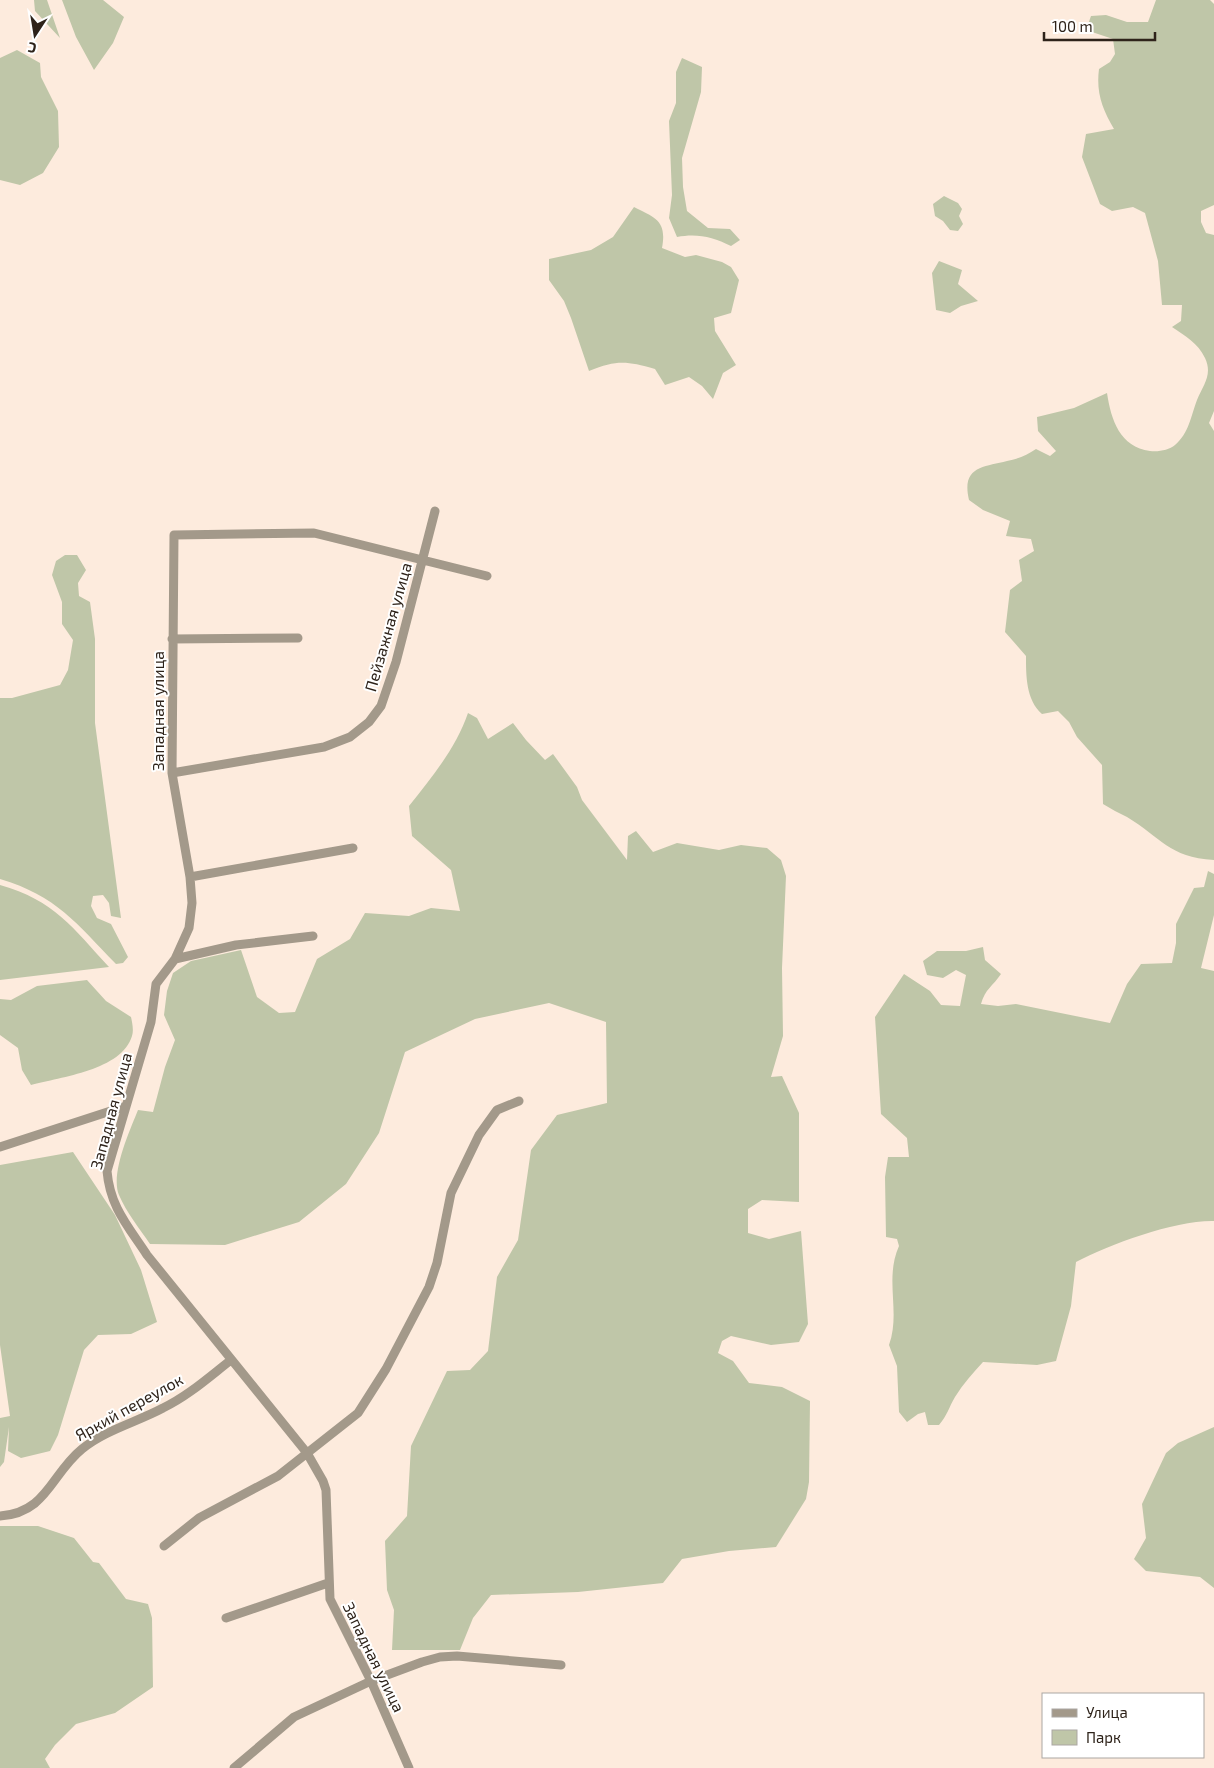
<svg xmlns="http://www.w3.org/2000/svg" width="1214" height="1768" viewBox="0 0 1214 1768" font-family="'Exo 2',sans-serif">
<style>
.green{fill:#bfc6a8}
.lines{fill:none;stroke-linecap:round;stroke-linejoin:round}
.street{stroke:#a3998a;stroke-width:9}
.labels{text-anchor:middle;stroke-width:4;stroke-linejoin:round;paint-order:stroke}
.street-label{font-size:16px;fill:#2e231a;stroke:#fff}
</style>
<rect width="100%" height="100%" fill="#fdebdd"/>
<path class="green" d="M34,0H47L60,38L35,11Z
M62,0H103L124,17L113,43L94,70L76,37Z
M1156,0H1210L1214,4V205L1201,211V222L1206,233L1214,235V411L1209,423L1214,431V860C1168,857 1162,838 1127,817C1119,813 1111,809 1103,804L1102,765L1077,737L1069,722L1058,711L1042,714C1026,700 1026,676 1026,656L1005,632L1010,590L1022,581L1019,560L1034,551L1031,539L1006,536L1010,521L983,510L969,500C961,466 984,467 1007,461C1018,459 1027,455 1036,449L1050,456L1056,451L1038,431L1037,417L1074,408L1107,393C1111,420 1120,447 1150,451C1159,452 1169,450 1175,445C1189,433 1191,416 1197,400C1203,385 1213,375 1205,358C1198,343 1185,336 1172,327L1181,321L1182,305H1162L1158,261L1145,213L1133,207L1112,211L1100,204L1082,157L1086,134L1114,129C1102,109 1096,92 1099,69L1110,62L1115,54L1113,39L1086,30L1091,16L1106,15L1127,22H1148Z
M17,50L40,63L41,77L58,111L59,147L43,173L20,185L0,180V58Z
M682,58L702,67L701,92L682,158L683,187L687,211L708,228L730,229L740,240L731,246C713,237 697,233 677,237L669,218L672,195L669,121L676,103V72Z
M944,196L958,203L962,209L959,216L963,224L958,231L950,230L943,221L935,216L933,204Z
M634,207C656,218 667,221 662,248L685,257L696,255L722,262L731,267L739,280L731,313L714,318L715,331L736,365L723,373L713,399L702,386L689,377L665,385L655,369C626,361 617,360 589,371L571,318L564,301L549,280V259L591,250L613,237Z
M939,261L962,270L958,284L978,301L961,306L950,313L936,310L932,273Z
M65,555H77L86,570L78,583L79,596L90,602L95,639V723L121,918L111,916L109,903L103,895L93,896L91,906L97,918L111,924L128,957L123,963L116,964C76,923 57,896 0,879V698H12L60,685L68,670L73,640L62,624V602L52,575L56,561Z
M468,713L477,718L488,739L513,723L526,740L545,760L553,754L577,787L582,800L627,860L628,836L636,831L653,852L677,843L719,850L741,845L767,848L781,860L786,876L782,968L783,1036L771,1077L782,1076L799,1113V1202L762,1200L748,1209V1233L769,1239L801,1231L808,1324L799,1342L771,1345L731,1336L722,1341L718,1353L733,1361L749,1383L782,1387L810,1401L809,1482L806,1499L776,1547L729,1551L682,1559L663,1583L578,1592L491,1595L473,1618L460,1650H392L394,1610L387,1590L385,1541L407,1516L411,1446L447,1371L470,1370L488,1351L497,1277L518,1240L531,1150L557,1115L607,1103L606,1022L549,1003L475,1019L405,1052L379,1133L346,1184L299,1222L225,1245L150,1244C140,1229 126,1212 119,1195C110,1174 130,1130 138,1110L153,1112L165,1067L175,1040L164,1015L167,991L173,973L191,961L241,950L257,997L279,1013L295,1012L317,959L350,939L365,913L409,916L431,908L460,911L451,870L412,836L409,806C432,777 456,748 468,713Z
M1208,871L1214,874V915L1201,968L1214,971V1221C1176,1220 1110,1244 1076,1262L1071,1306L1056,1361L1037,1365L983,1362C973,1373 963,1384 955,1397C949,1407 947,1416 939,1425H928L925,1412L918,1414L907,1422L899,1412L897,1366L889,1345C901,1311 884,1280 899,1246L897,1239L886,1237L885,1177L888,1157H909L907,1138L881,1114L875,1017L904,974L930,991L941,1005L960,1006L966,975L956,970L943,978L927,975L923,961L937,951H966L983,947L985,960L1001,974C993,986 985,989 981,1004L998,1006L1016,1004L1110,1023L1127,984L1141,964L1172,963L1176,943V924L1194,888L1204,887Z
M0,885C54,900 73,928 109,967L0,980Z
M87,980L106,1001L131,1017C132,1022 134,1030 132,1036C122,1070 61,1077 31,1085L22,1070L18,1048L0,1035V999L11,1000L37,986Z
M73,1152L115,1215L141,1270L157,1322L131,1334L98,1335L84,1350L58,1435L50,1451L21,1458L8,1451L9,1427L4,1462L0,1467V1418L10,1416L0,1345V1165Z
M1214,1427V1588L1200,1577L1146,1571L1134,1559L1146,1538L1142,1504L1166,1453L1178,1443Z
M0,1526H38L74,1538L93,1562L99,1563L126,1599L148,1604L152,1618L153,1687L115,1713L76,1724L55,1745L45,1759L50,1768H0Z"/>
<g class="lines">
<path class="street" d="M172,639L298,638
M172,773L324,747L350,737L369,722L381,706L396,662L435,511
M190,877L353,848
M175,959L236,945L313,936
M0,1147L126,1106
M0,1516C47,1513 51,1474 82,1449C105,1430 137,1422 163,1408C188,1396 209,1377 231,1360
M164,1546L199,1518L278,1476L358,1413L386,1369L429,1287L437,1263L451,1193L479,1135L497,1110L519,1101
M226,1618L328,1583
M234,1768L294,1717L371,1681L422,1662L440,1657L457,1656L561,1665
M409,1768L371,1681L330,1599L326,1490L323,1481L307,1453L147,1255C128,1226 110,1207 107,1171L151,1022L156,984L175,959L189,928L192,903L190,877L172,773L174,535L314,533L487,576"/>
</g>
<g class="labels">
<g class="street-label">
<text transform="translate(388 627) rotate(-74)" y="6">Пейзажная улица</text>
<text transform="translate(158 711) rotate(-90)" y="6">Западная улица</text>
<text transform="translate(111 1111) rotate(-75)" y="6">Западная улица</text>
<text transform="translate(129 1407) rotate(-29)" y="6">Яркий переулок</text>
<text transform="translate(374 1657) rotate(64)" y="6">Западная улица</text>
</g>
</g>
<rect x="1042" y="1693" width="162" height="65" fill="#ffffff" stroke="#aba7a3"/>
<rect x="1052" y="1709" width="25" height="8" fill="#a3998a" stroke="#aba7a3"/>
<text x="1086" y="1718" font-size="15" fill="#2e231a">Улица</text>
<rect x="1052" y="1730" width="25" height="15" fill="#bfc6a8" stroke="#aba7a3"/>
<text x="1086" y="1743" font-size="15" fill="#2e231a">Парк</text>
<g transform="translate(35 35) rotate(192)" stroke="#ffffff" stroke-width="4" paint-order="stroke">
<path d="M0-4L9 19L0 12L-9 19Z" fill="#2e231a"/>
<text y="-8" font-size="14" font-weight="bold" text-anchor="middle" fill="#2e231a">С</text>
</g>
<path d="M1044 32v8h111v-8" fill="none" stroke="#2e231a" stroke-width="2.5"/>
<text x="1052" y="32" font-size="15" fill="#2e231a" stroke="#ffffff" stroke-width="4" paint-order="stroke">100 m</text>
</svg>
